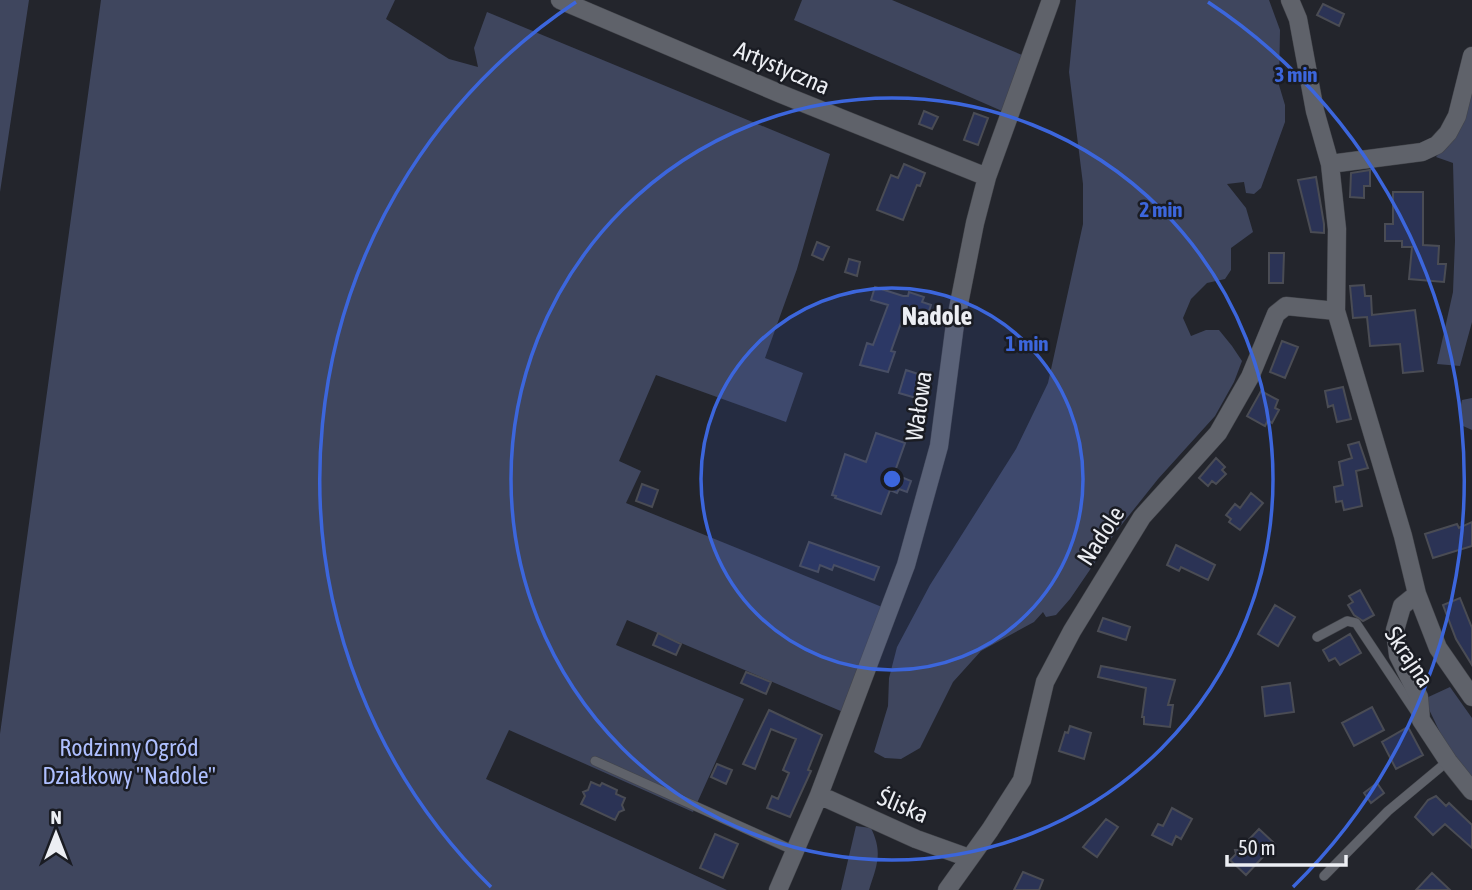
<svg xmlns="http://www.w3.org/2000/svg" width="1472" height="890" viewBox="0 0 1472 890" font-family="'Asap Condensed',sans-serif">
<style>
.green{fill:#3f465e}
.building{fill:#2b3355;stroke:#4a4c54;stroke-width:2}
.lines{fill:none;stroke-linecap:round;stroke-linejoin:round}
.service-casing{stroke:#42444a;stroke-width:10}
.minor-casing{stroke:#42444a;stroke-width:19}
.service{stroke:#5f626a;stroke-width:9}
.minor{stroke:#5f626a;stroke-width:18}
.ring{fill:none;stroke:#3c66dc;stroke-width:3.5}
.labels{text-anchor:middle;stroke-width:5;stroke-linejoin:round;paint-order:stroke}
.street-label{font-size:24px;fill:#eceef3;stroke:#1a1c23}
.park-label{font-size:24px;fill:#aebffe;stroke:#1a1c23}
.neighbourhood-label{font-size:26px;font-weight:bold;fill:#eceef3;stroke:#1a1c23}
.centre{fill:#3c66dc;stroke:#1a1c23;stroke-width:3.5}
.ring-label{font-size:21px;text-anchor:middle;font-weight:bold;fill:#3c66dc;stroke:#1a1c23;stroke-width:5;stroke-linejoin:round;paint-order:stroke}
</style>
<rect width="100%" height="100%" fill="#23252c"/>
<path class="green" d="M0,0H29L0,192Z
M101,0H395L386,19L449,59L478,67L474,48L487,12L830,154L797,269L765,358L803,373L786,422L656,375L619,461L641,471L626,503L882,607L843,712L627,620L616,645L744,699L693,812L509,730L486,779L727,890H0V734Z
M802,0H892L1022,55L1002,111L794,20Z
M1076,0H1269L1280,30L1279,85L1285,105V122L1261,188L1254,194L1246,193L1244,182L1227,184L1246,208L1253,232L1231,248V270L1225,279L1207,283L1191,299L1183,318L1191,336L1206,330H1219L1232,346L1242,361L1234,382L1215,416L1158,479L1115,533L1070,599L1056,615L1046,617L1043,612L1034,622L981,651L953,682L920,748L901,759L885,758L874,752L888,706L889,678L897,647L930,585L1016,449L1048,383L1083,224V184L1069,72Z
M1472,83V322L1460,366L1437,364L1453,292L1455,241L1453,163L1436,157L1456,133Z
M1472,398V430L1463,426L1460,409L1462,400Z
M1450,687L1472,718V784L1459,772L1424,699Z
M856,826L871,828C883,853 877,865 869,890H841Z"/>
<path class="building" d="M1323,4L1344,14L1339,26L1317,15Z
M924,111L938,117L932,129L919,124Z
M974,113L988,118L978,145L964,140Z
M904,164L925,173L920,186L917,185L903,220L877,210L891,175L898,178Z
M1370,170V186H1364V198L1350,197L1351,173Z
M1316,177L1324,224V233L1311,232L1298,180Z
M1393,192H1423V245L1439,246L1438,264H1446L1444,282L1409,279L1412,247H1402V241H1385V224H1393Z
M817,242L829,247L823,260L812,255Z
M1269,253H1284L1283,283H1269Z
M849,259L860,262L857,276L845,272Z
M1364,285L1365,296H1371L1372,315L1415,310L1423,371L1403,373L1400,344L1370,346L1367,317L1353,318L1350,286Z
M875,287L903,296H908L909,292L924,297L922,302L931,305L927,317L906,309L891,351L895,352L888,372L860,365L867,343L873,345L888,305L871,300Z
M1282,341L1298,347L1285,378L1270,372Z
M906,370L930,378L923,400L899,393Z
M1343,387L1351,419L1337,422L1333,405L1328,407L1325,391Z
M1261,391L1278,400L1275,408L1279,410L1272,423L1268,420L1265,426L1247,416Z
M876,433L905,443L894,474L911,481L907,492L899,489L897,493L890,490L881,514L835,498L836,496L832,495L845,454L866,462Z
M1359,442L1368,468L1356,471L1362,506L1344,510L1342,501L1336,502L1334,487L1343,485L1339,462L1352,458L1348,445Z
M1216,458L1225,467L1222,470L1226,474L1216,484L1212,481L1208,486L1199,478Z
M642,484L658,490L652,507L636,501Z
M1251,493L1263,503L1240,530L1229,522L1231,519L1226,515L1235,504L1240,508Z
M1472,522V546L1433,558L1425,534L1457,524L1459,528Z
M809,542L879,567L874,580L834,565L832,570L820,565L818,572L800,566Z
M1176,545L1215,565L1208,580L1181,567L1179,571L1167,565Z
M1360,590L1374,615L1363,621L1354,615L1348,605L1353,602L1349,596Z
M1460,598L1472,628V665L1456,639L1443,605Z
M1275,605L1295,617L1278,646L1258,634Z
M1103,618L1130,627L1126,640L1098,631Z
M658,633L681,644L676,655L653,645Z
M1350,634L1361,653L1340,665L1335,658L1329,661L1323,650Z
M1101,666L1175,680L1168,705H1173L1170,727L1144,724V717H1142L1146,688L1098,677Z
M746,672L771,682L766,694L741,683Z
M1290,683L1294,712L1265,716L1262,687Z
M1372,707L1384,730L1354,746L1342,723Z
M769,710L822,735L808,770L811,771L790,817L767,808L772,796L778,799L789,773L783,770L796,739L771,729L755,769L743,764Z
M1070,726L1091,733L1084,759L1059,751L1065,732L1068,733Z
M1408,727L1423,755L1396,769L1382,742Z
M717,764L732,770L726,784L711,777Z
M591,782L600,786L602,783L617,790L616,794L625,798L622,805L624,810L619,812L615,820L581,804L585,796L583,792L588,790Z
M1377,783L1384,793L1371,803L1364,793Z
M1436,796L1446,806L1449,803L1472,825V848L1445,824L1433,835L1415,817L1428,800Z
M1172,808L1192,819L1181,839L1176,836L1172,845L1152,835L1158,824L1163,826Z
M1106,819L1118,827L1097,857L1083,847Z
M1259,829L1275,844L1246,875L1230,860L1236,854L1235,850H1239Z
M715,834L738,844L723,878L700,868Z
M1023,872L1043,880L1039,890H1014Z
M1432,873L1450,890H1416Z"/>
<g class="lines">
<g class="service-casing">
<path id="service" d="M1317,637L1347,621L1356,623L1416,713
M595,761L795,851
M1324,876L1388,811L1448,761"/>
</g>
<g class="minor-casing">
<path id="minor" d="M560,0L781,94L987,177
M1290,0L1298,19L1315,111L1330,164L1337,229L1336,311L1403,536L1417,594L1438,648L1472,697
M1330,164L1422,152L1437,145L1448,133L1457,116L1472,56
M1417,594L1402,606L1395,630L1398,655L1419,697L1421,720L1448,761L1472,791
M819,795L916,839L969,858
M778,890L819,795L906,565L939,446L955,324L975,223L987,177L1051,0
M947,890L990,830L1022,780L1045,682L1072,631L1142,517L1218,433L1250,377L1276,314L1286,306L1336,311"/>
</g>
<use href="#service" class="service"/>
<use href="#minor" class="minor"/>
</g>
<circle cx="892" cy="479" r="191" fill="#3c66dc" fill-opacity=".12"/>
<g class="ring">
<circle cx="892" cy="479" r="191"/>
<circle cx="892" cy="479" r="381"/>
<path d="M491 887A572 572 0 0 1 576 2M1208 2A572 572 0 0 1 1293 887"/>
</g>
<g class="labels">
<g class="street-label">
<text transform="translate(782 68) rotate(23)" y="8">Artystyczna</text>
<text transform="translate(919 406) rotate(-82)" y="8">Wałowa</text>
<text transform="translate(1101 536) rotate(-57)" y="8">Nadole</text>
<text transform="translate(1409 657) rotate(56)" y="8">Skrajna</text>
<text transform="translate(903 806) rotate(23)" y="8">Śliska</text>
</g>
<g class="park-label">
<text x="129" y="756">Rodzinny Ogród<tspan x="129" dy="28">Działkowy "Nadole"</tspan></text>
</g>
<g class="neighbourhood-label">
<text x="937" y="325">Nadole</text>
</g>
</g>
<circle cx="892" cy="479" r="10" class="centre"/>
<g class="ring-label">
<text x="1296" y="82">3 min</text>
<text x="1161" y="217">2 min</text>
<text x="1027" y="351">1 min</text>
</g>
<g transform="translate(56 834)" stroke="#1a1c23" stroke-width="5" paint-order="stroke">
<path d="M0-5L12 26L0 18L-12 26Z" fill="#eceef3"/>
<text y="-10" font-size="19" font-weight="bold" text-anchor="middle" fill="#eceef3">N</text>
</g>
<path d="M1227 855v10h119v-10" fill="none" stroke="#eceef3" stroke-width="3.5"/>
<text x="1238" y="855" font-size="21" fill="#eceef3" stroke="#1a1c23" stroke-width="5" paint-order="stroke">50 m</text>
</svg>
